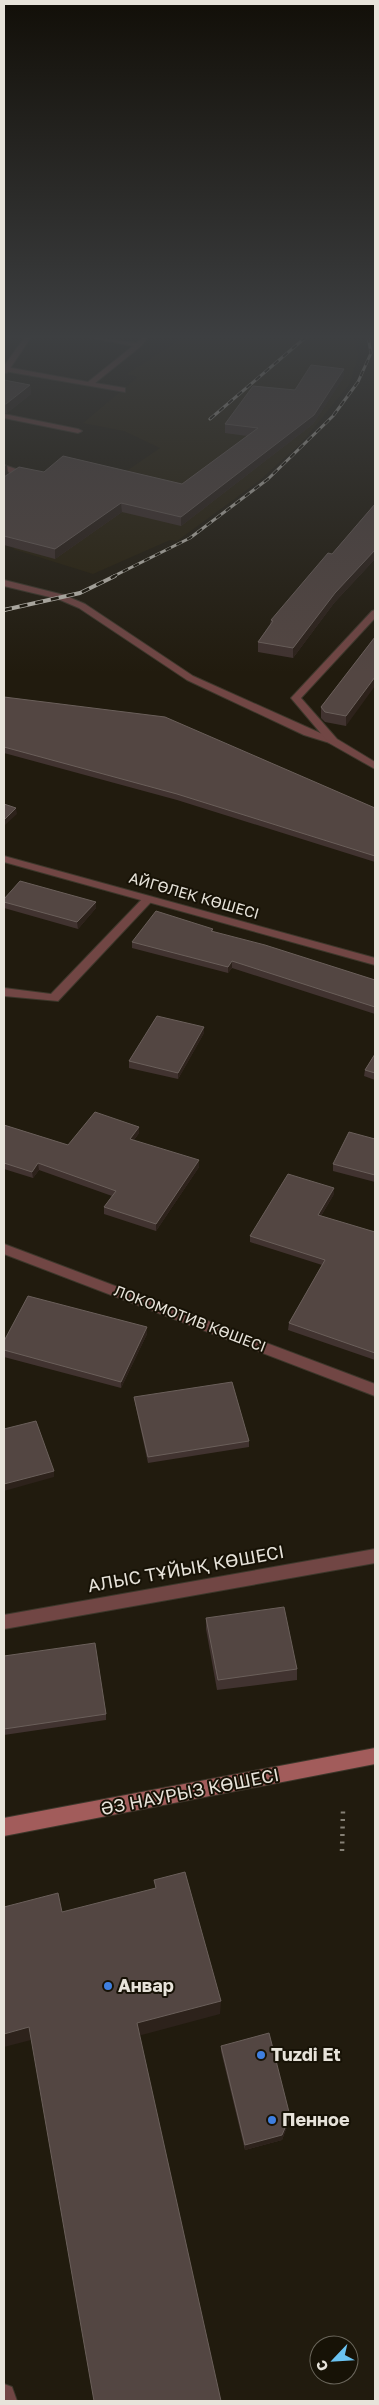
<svg xmlns="http://www.w3.org/2000/svg" width="379" height="2405" viewBox="0 0 379 2405" font-family="'Golos Text',sans-serif">
<style>
.built{fill:#29210d}
.lines{fill:none;stroke-linecap:round;stroke-linejoin:round}
.service-casing{stroke:#3d372b;stroke-width:2}
.minor-casing{stroke:#3d372b;stroke-width:2}
.secondary-casing{stroke:#3d372b;stroke-width:2}
.path{stroke:#858075;stroke-width:4.5;stroke-dasharray:2 5.5;stroke-linecap:butt}
.service{fill:#714644;fill-rule:evenodd}
.minor{fill:#714644;fill-rule:evenodd}
.secondary{fill:#a25c5b;fill-rule:evenodd}
.rail-far1-casing{stroke:#c3bfb5;stroke-width:3}
.rail-casing{stroke:#c3bfb5;stroke-width:4}
.rail-far1{stroke:#171206;stroke-width:2;stroke-dasharray:6;stroke-linecap:butt}
.rail{stroke:#171206;stroke-width:2.5;stroke-dasharray:8;stroke-linecap:butt}
.wall{fill:#413330}
.shaded-wall{fill:#2d221b}
.building{fill:#534642;stroke:#6a5f5a}
.shop-dot{fill:#3f7fe0;stroke:#171206;stroke-width:2}
.labels{text-anchor:middle;stroke-width:4;stroke-linejoin:round;paint-order:stroke}
.street-label{font-size:15px;fill:#e7e3da;stroke:#171206}
.near-street-label{font-size:18px;fill:#e7e3da;stroke:#171206}
.near-poi-label{font-size:18px;font-weight:bold;fill:#e7e3da;stroke:#171206;text-anchor:start}
</style>
<rect width="100%" height="100%" fill="#211b0e"/>
<path class="built" d="M184,337H355L358,358L349,385L303,441L259,481L177,541L170,540L93,574L13,549L160,448L124,431L83,423L138,377L127,374Z"/>
<g class="lines">
<g class="service-casing">
<path id="service" d="M88,337L137,343L142,337H148L141,346L95,383L125,388V392L4,371L6,367L88,382L133,346Z
M4,414L78,429L82,431L78,433L4,418Z
M4,465L16,469L18,476L4,485V479L10,475L9,472L4,470Z
M4,580L64,595L85,604L193,676L338,741L333,744L304,735L187,680L79,608L58,599L4,586Z
M148,896L154,899L152,901L58,1001L4,996V988L51,994L144,897Z
M4,2384L12,2387L17,2401H4Z"/>
</g>
<g class="minor-casing">
<path id="minor" d="M25,337H31L7,373H4V366Z
M375,610V618L301,698L337,739L375,762V769L329,743L291,698L372,611Z
M4,856L375,958V965L4,862Z
M4,1244L375,1384V1396L4,1254Z
M375,1549V1563L4,1629V1615Z"/>
</g>
<g class="secondary-casing">
<path id="secondary" d="M375,1748V1764L4,1836V1818Z"/>
</g>
<path class="path" d="M342,1851L343,1811"/>
<use href="#service" class="service"/>
<use href="#minor" class="minor"/>
<use href="#secondary" class="secondary"/>
<g class="rail-far1-casing">
<path id="rail-far1" d="M210,419L306,337
M112,577L190,538L268,479L333,416L358,382L371,353L368,337"/>
</g>
<g class="rail-casing">
<path id="rail" d="M4,610L80,593L115,576"/>
</g>
<use href="#rail-far1" class="rail-far1"/>
<use href="#rail" class="rail"/>
</g>
<path class="wall" d="M344,369L343,378L313,424L181,526L122,512L55,559L4,545V464L8,474L5,476L44,472L182,484L247,436L225,433V424L295,390Z
M4,380L30,385L31,394L7,413H4Z
M375,504V559L334,603L293,658L258,652V642L270,624L271,620L332,554Z
M375,637L346,726L325,722L321,718V707Z
M4,697L375,808V862L177,800L4,753Z
M4,899L96,902V908L78,929L4,908Z
M213,929V932L375,980V1014L232,968L228,973L132,948V942Z
M204,1033L178,1079L129,1068V1061Z
M375,1054V1080L364,1076L365,1070Z
M4,1125L68,1145L139,1133L134,1140L199,1167L156,1231L104,1214V1207L112,1196L39,1170L33,1178L4,1169Z
M375,1139V1182L333,1171V1164Z
M334,1194L321,1216L375,1232V1360L288,1330L289,1323L322,1265L250,1242V1236Z
M147,1334L121,1388L4,1357V1341Z
M134,1397L249,1441V1447L148,1463L135,1403Z
M206,1618L297,1669V1680L217,1690L206,1629Z
M4,1656L106,1714V1720L4,1735Z
M221,2046L289,2121L282,2140L245,2150L221,2051Z"/>
<path class="shaded-wall" d="M344,369L343,378L313,424L181,526V517Z
M30,385L31,394L7,413L6,404Z
M7,464L8,474L4,477V467Z
M121,503L122,512L55,559V549Z
M375,550V559L334,603L293,658V648L335,593Z
M375,677V686L346,726V716Z
M16,808L17,814L4,826V820Z
M96,902V908L78,929L77,922Z
M232,961V968L228,973V967Z
M204,1027V1033L178,1079V1073Z
M139,1127V1133L130,1145V1139Z
M199,1160V1167L156,1231V1224Z
M38,1163L39,1170L33,1178L32,1172Z
M334,1188V1194L318,1221V1215Z
M147,1327V1334L121,1388V1382Z
M54,1471V1477L4,1491V1484Z
M221,2001L220,2014L138,2036L137,2023Z
M29,2027L31,2040L4,2047V2034Z
M290,2116L289,2121L282,2140L245,2150V2145Z"/>
<path class="building" d="M311,365L344,369L314,415L181,517L121,503L55,549L4,536V477L19,467L44,472L63,456L182,484L258,428L225,424L253,386L295,390Z
M4,380L30,385L6,404H4Z
M375,504V550L335,593L293,648L258,642L273,621L271,620L328,553L332,554Z
M375,637V677L346,716L325,712L321,707Z
M4,697L165,717L375,808V856L177,794L4,747Z
M4,804L16,808L4,820Z
M20,881L96,902L77,922L4,902V899Z
M156,911L213,929L211,931L265,945L375,980V1007L232,961L228,967L132,942Z
M157,1016L204,1027L178,1073L129,1061Z
M375,1054V1073L365,1070Z
M95,1112L139,1127L130,1139L199,1160L156,1224L104,1207L116,1191L38,1163L32,1172L4,1163V1125L68,1145Z
M349,1132L375,1139V1175L333,1164Z
M288,1174L334,1188L318,1215L375,1232V1353L289,1323L325,1260L250,1236Z
M28,1296L147,1327L121,1382L4,1350V1341Z
M232,1382L249,1441L148,1457L134,1397Z
M36,1421L54,1471L4,1484V1429Z
M284,1607L297,1669L218,1680L206,1618Z
M95,1643L106,1714L4,1729V1656Z
M185,1872L221,2001L137,2023L221,2401H94L29,2027L4,2034V1907L58,1893L62,1912L156,1888L154,1880Z
M269,2033L290,2116L282,2135L245,2145L221,2046Z"/>
<linearGradient id="sky" x2="0" y2="1"><stop stop-color="#120f08"/><stop offset="0.5" stop-color="#3d3f41"/><stop offset="1" stop-color="#3d3f41" stop-opacity="0"/></linearGradient>
<rect width="379" height="673" fill="url(#sky)"/>
<g class="shop-dot">
<circle cx="108" cy="1986" r="5"/>
<circle cx="261" cy="2055" r="5"/>
<circle cx="272" cy="2120" r="5"/>
</g>
<g class="labels">
<g class="street-label">
<text transform="translate(194 896) rotate(16)" y="5">АЙГӨЛЕК КӨШЕСІ</text>
<text transform="translate(190 1319) rotate(21)" y="5">ЛОКОМОТИВ КӨШЕСІ</text>
</g>
<g class="near-street-label">
<text transform="translate(186 1569) rotate(-10)" y="6">АЛЫС ТҰЙЫҚ КӨШЕСІ</text>
<text transform="translate(190 1792) rotate(-11)" y="6">ӘЗ НАУРЫЗ КӨШЕСІ</text>
</g>
<g class="near-poi-label">
<text x="118" y="1992">Анвар</text>
<text x="271" y="2061">Tuzdi Et</text>
<text x="282" y="2126">Пенное</text>
</g>
</g>
<rect width="379" height="2405" fill="none" stroke="#e7e3da" stroke-width="10"/>
<g transform="translate(334 2360) rotate(245)"><circle r="24" fill="#171206" stroke="#6a665b"/>
<path d="M0-4L9 19L0 12L-9 19Z" fill="#6bc3f2"/>
<text y="-8" font-size="14" font-weight="bold" text-anchor="middle" fill="#e7e3da">С</text>
</g>
</svg>
